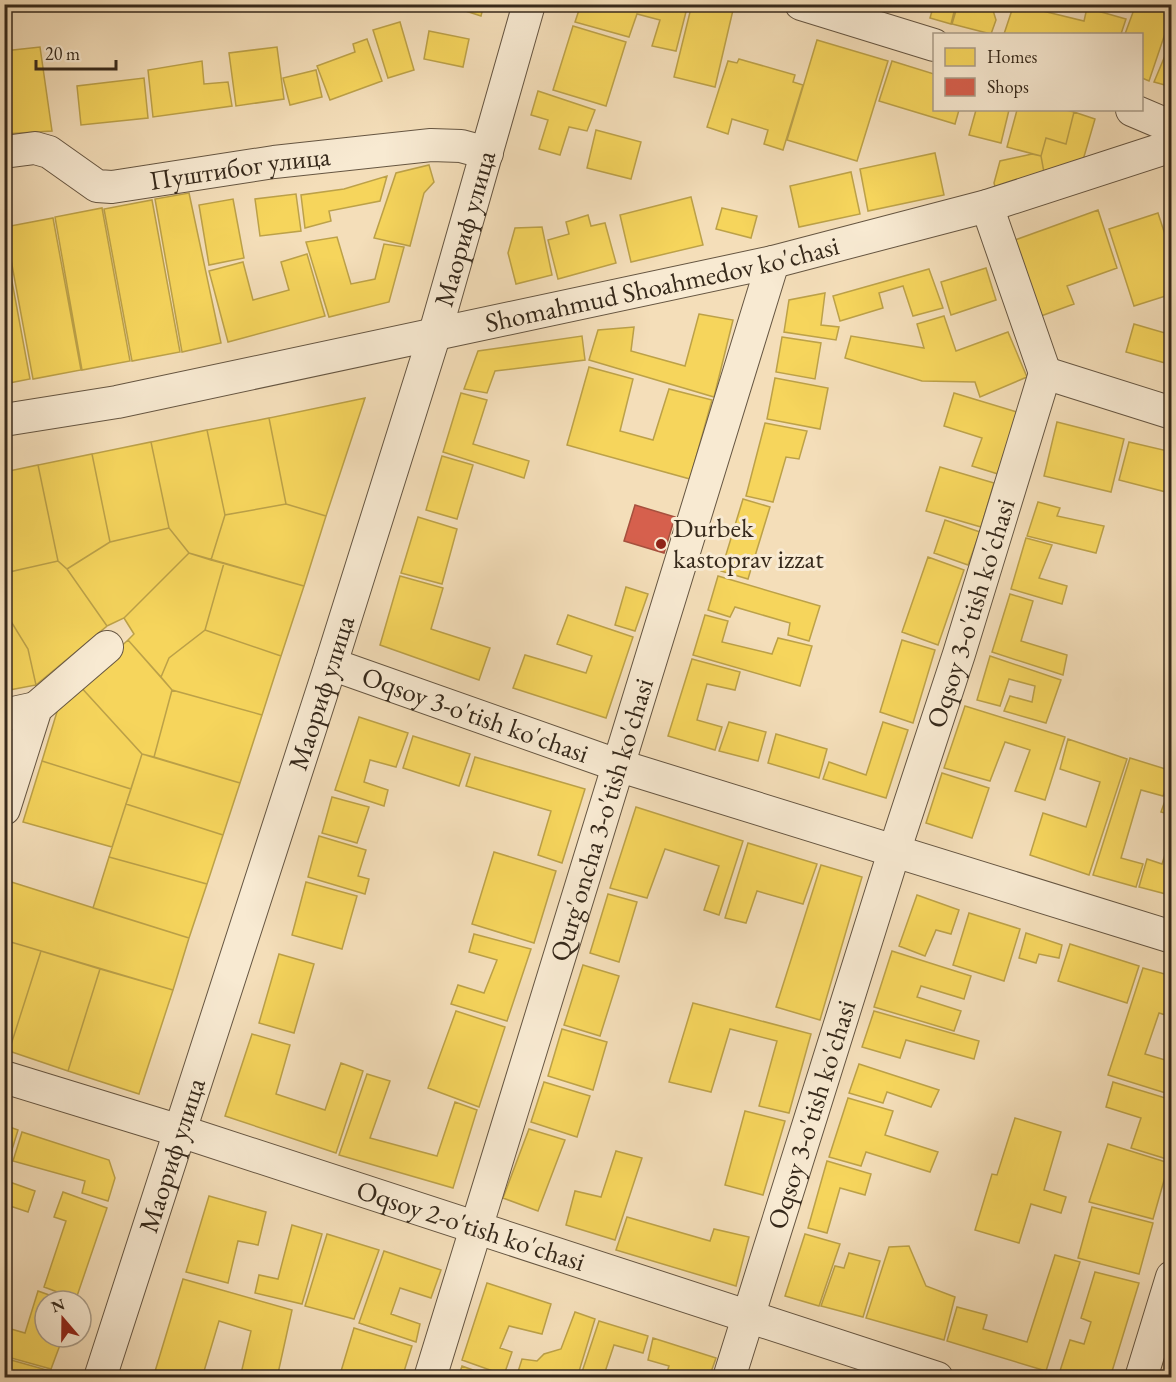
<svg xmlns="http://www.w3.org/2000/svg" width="1176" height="1382" viewBox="0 0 1176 1382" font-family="'EB Garamond',serif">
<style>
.homes{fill:#f6d55c;stroke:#bca148;stroke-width:1.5}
.shops{fill:#d6604d;stroke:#a6503e;stroke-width:1.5}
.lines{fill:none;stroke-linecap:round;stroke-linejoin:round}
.minor-casing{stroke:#665642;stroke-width:34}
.minor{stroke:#f8ead2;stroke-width:32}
.poi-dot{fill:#8f2418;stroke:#f8ead2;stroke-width:2}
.labels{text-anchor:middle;stroke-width:6;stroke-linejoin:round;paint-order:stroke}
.street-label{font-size:27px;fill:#36291b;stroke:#f8ead2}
.poi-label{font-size:27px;fill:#36291b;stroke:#f8ead2;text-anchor:start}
</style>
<rect width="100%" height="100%" fill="#f4deb9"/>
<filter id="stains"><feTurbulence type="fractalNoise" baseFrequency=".00333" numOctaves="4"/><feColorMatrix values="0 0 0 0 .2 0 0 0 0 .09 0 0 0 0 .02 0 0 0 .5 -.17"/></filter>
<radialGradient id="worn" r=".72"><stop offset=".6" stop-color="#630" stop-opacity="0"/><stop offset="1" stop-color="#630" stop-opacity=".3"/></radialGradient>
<path class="homes" d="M444,4H484L481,16Z
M581,4H688L676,51L652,46L660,20L637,14L629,37L575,22Z
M692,4H709L733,10L715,87L674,77Z
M934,4H956L951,24L930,18Z
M958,4H991L996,20L991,34L952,24Z
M1014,4L1084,21L1087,8L1126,19L1121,34H1004Z
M1136,4H1147L1172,13L1149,81L1142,78V34H1125Z
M400,22L414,70L388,78L373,30Z
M573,26L626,42L606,106L553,90Z
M429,31L469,39L463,67L424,59Z
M367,39L382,81L330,100L317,66L355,52L353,44Z
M1172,39V87L1154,82Z
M817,40L888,61L857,161L787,140Z
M40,47L52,131L4,134V51Z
M277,47L284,99L236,106L229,53Z
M739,59L795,75L793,82L803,85L783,150L764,144L768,130L732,119L728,134L707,127L728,61L737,63Z
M202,61L204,84L228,82L232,106L153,117L148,70Z
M892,61L934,74V110H959L955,124L879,101Z
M316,70L322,97L290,105L283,78Z
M144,78L148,118L81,125L77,86Z
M538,91L595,110L587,131L569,127L560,155L539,149L548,120L531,115Z
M976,110H1009L1001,143L969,135Z
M1017,110H1066L1074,112L1066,144L1046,138L1041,156L1007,147Z
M1074,112L1095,119L1081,167L1045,178L1041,156L1046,138L1066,144Z
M596,130L641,142L631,179L587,168Z
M935,153L944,195L868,211L860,169Z
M1032,154L1041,156L1045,178L996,190L994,183L1000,161Z
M429,165L434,182L424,193L410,246L374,238L396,173Z
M851,172L860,214L799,227L790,186Z
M387,176L380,201L329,211L331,221L305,228L301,195L344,189Z
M189,193L221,343L182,352L155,199Z
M296,194L301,231L260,236L255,199Z
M691,197L703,245L631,262L620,215Z
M233,199L244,258L209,265L199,205Z
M152,200L180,352L132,361L104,209Z
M102,208L130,361L82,370L55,217Z
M722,208L757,216L751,238L716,229Z
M1098,210L1117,268L1067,286L1074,304L1041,316L1015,240Z
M1158,213L1172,256V294L1134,306L1109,229Z
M588,215L591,226L605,223L616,263L558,279L548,240L569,234L566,222Z
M53,218L81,370L33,379L5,227Z
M542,227L552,275L516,284L508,253L515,228Z
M337,237L351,284L375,279L384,244L404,247L389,302L329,317L306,242Z
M4,238L30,379L4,384Z
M307,254L325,316L228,342L209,271L243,262L253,300L289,290L281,262Z
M986,268L996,300L951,315L941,282Z
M929,269L943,308L913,316L903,286L879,293L883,308L840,321L833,296Z
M825,293L821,325L839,327L836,340L784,332L789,300Z
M699,314L733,320L714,397L589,360L598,330L634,327L631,351L685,366Z
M944,316L956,351L1008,332L1027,377L980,397L975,382L922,381L845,358L851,336L924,348L917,324Z
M1134,324L1172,335V365L1126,352Z
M582,336L585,360L495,371L487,393L464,389L478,351Z
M782,337L821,343L815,379L776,372Z
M589,367L633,379L620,431L653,440L669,389L712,400L690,479L567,445Z
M775,378L828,388L820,429L767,419Z
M461,393L487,400L473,444L529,461L524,478L443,452Z
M954,393L1017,412L998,474L972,466L982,438L944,426Z
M365,398L326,516L286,504L269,418Z
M269,418L286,504L225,515L207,430Z
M1057,422L1124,439L1111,492L1044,476Z
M765,423L807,431L799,459L786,457L773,502L746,496Z
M207,430L225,515L211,560L189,553L169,528L151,442Z
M151,442L169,528L110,542L92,454Z
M1129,442L1172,452V472L1166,492L1119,480Z
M92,454L110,542L67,569L58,561L38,465Z
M442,456L473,465L457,519L426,510Z
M38,465L58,561L5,573L4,472Z
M940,467L994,483L981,527L926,511Z
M743,499L770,507L748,579L721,571Z
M1038,502L1060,508L1057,516L1104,526L1096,553L1027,536Z
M286,504L326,516L304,586L211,560L225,515Z
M418,517L457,529L442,584L401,573Z
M945,520L980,532L968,565L934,553Z
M169,528L189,553L124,618L107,626L67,569L110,542Z
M1026,538L1052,545L1039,578L1067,586L1062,604L1011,589Z
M189,553L224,563L205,630L169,658L161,677L128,640L134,634L124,618Z
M928,557L964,570L938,645L902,632Z
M58,561L67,569L107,626L36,685L28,649L4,610V573Z
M224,563L304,586L281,656L205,630Z
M400,576L443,588L431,629L490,648L479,680L380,645Z
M718,576L820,606L809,641L788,635L790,623L735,607L730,617L708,610Z
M626,587L648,594L635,631L615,625Z
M1010,594L1033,601L1021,641L1067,655L1063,675L992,652Z
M4,610L28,649L36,685L4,691Z
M568,615L633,637L606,718L513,688L525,655L586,673L592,656L557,644Z
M705,615L728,621L722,642L772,654L778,638L812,646L800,686L693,655Z
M205,630L281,656L262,715L172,690L161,677L169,658Z
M128,640L172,690L154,757L142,754L79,685Z
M902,640L935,650L913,723L880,712Z
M990,656L1061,680L1046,723L1004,711L1010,696L1032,702L1035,686L1009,679L1000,706L977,700Z
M692,659L740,672L735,690L707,684L697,720L722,727L715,750L668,736Z
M79,685L142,754L131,789L42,761L60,702Z
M172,690L262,715L240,783L154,757Z
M965,706L1065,737L1045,800L1015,791L1030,750L1005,742L990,781L944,768Z
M359,717L408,733L396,767L370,760L364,782L388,790L384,806L335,790Z
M729,722L766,732L758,761L719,751Z
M883,722L908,730L886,798L823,779L829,762L866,775Z
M776,734L827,749L819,778L768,763Z
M413,736L470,754L459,786L403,768Z
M1068,739L1127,759L1089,875L1030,855L1043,813L1086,827L1100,782L1060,769Z
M142,754L240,783L223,835L126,804Z
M475,757L585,789L562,863L538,855L551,811L466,786Z
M1130,758L1172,771L1163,796L1141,790L1121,858L1143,864L1136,887L1093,875Z
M42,761L131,789L112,847L23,822Z
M942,773L989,788L972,838L926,823Z
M1172,781V815L1161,812Z
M332,797L369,807L357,843L322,833Z
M126,804L223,835L207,884L109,857Z
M636,807L743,841L719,915L704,910L719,866L665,849L647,898L610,888Z
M1172,833V878L1166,894L1139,887L1147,859L1162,864Z
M319,836L366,850L358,876L369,879L365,894L308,877Z
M748,843L817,864L803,904L757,891L746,923L725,918Z
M494,852L556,871L534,943L472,924Z
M109,857L207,884L189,938L93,908Z
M821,865L862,877L820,1020L776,1007Z
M5,880L189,938L173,990L4,940Z
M306,882L357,896L342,949L292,935Z
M608,894L637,902L619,962L590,953Z
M917,895L959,910L951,934L936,930L925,956L899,946Z
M969,913L1020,929L1004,981L953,965Z
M1026,933L1062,945L1059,958L1039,954L1036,963L1019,958Z
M474,934L531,949L507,1021L451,1004L458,985L484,993L497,960L469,952Z
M4,940L41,951L9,1051L4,1050Z
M1070,944L1139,966L1127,1003L1058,981Z
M41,951L100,969L68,1071L9,1051Z
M892,951L971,976L964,999L921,986L917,997L961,1011L954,1031L874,1007Z
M279,954L314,964L294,1033L259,1023Z
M583,965L619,976L600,1036L564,1025Z
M1143,968L1172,976V1017L1159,1013L1145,1054L1172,1062V1095L1108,1075Z
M100,969L173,990L139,1094L68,1071Z
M693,1003L811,1034L789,1113L759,1106L777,1041L730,1029L711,1092L669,1082Z
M456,1011L505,1027L479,1107L428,1088Z
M874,1011L979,1041L974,1059L906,1040L900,1058L862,1047Z
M562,1029L607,1042L593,1090L548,1076Z
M252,1034L290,1045L276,1094L325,1110L341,1063L363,1071L336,1153L225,1116Z
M859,1064L939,1090L931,1107L887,1092L883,1103L849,1093Z
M367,1074L390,1081L370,1138L437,1156L455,1102L477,1110L453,1188L339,1155Z
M544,1082L590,1096L577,1137L531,1122Z
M1113,1082L1172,1100V1155L1170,1160L1131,1148L1141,1118L1106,1107Z
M848,1098L893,1111L885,1135L938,1152L930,1172L866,1152L861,1166L829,1157Z
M745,1111L785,1121L763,1195L725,1185Z
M1015,1118L1061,1132L1044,1190L1066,1197L1061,1213L1031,1204L1019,1243L975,1230L992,1174L997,1175Z
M4,1125L18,1130L4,1176Z
M529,1129L565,1140L538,1211L503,1198Z
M22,1132L109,1160L115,1178L108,1201L82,1193L85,1181L13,1161Z
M1108,1144L1169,1163L1153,1219L1089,1202Z
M616,1151L642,1158L615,1240L566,1225L575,1191L601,1197Z
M827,1161L871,1174L865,1195L840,1188L827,1233L808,1228Z
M4,1180L35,1191L28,1212L4,1204Z
M63,1192L107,1208L76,1299L44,1287L66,1221L54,1217Z
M209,1196L266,1212L258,1245L238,1241L228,1283L186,1272Z
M1092,1207L1153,1223L1139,1274L1078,1258Z
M627,1217L710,1241L714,1229L749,1237L736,1286L616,1250Z
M292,1225L322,1234L302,1304L255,1293L259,1275L278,1279Z
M327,1234L379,1250L354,1319L305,1306Z
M805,1234L840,1244L819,1306L785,1296Z
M909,1246L926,1286L955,1297L944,1340L866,1318L889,1247Z
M384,1251L441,1270L431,1298L400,1288L391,1314L420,1324L416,1342L359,1323Z
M849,1253L880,1261L863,1317L821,1306L835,1266L844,1268Z
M1055,1255L1080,1262L1046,1371L947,1341L957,1307L987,1315L983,1329L1027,1342Z
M1095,1272L1139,1283L1110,1378L1058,1377L1070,1340L1084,1344L1091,1322L1081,1318Z
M183,1279L292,1310L277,1378H240L251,1331L219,1321L202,1378H153Z
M487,1283L551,1304L542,1334L509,1326L500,1348L512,1352L504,1375L462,1360Z
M38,1291L66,1301H45V1337H63L51,1369L4,1356V1327L25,1333Z
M575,1312L595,1319L577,1378H516L522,1359L537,1361L544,1354L561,1349Z
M599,1321L648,1336L643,1353L614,1345L603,1378H580Z
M354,1328L412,1346L402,1378H339Z
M653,1338L716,1358L709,1378H665L669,1366L648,1360Z
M4,1358L50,1371L47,1378H4Z
M462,1366L495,1378H458Z"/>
<path class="shops" d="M635,505L675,517L664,553L624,541Z"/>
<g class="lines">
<g class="minor-casing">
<g id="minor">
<path d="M801,4L934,45"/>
<path d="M1132,110L1172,127"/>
<path id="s1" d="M4,152L35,148L49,152L97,186L112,187L274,162L431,145L461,146L487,153"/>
<path d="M987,206L1045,373"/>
<path d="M1045,373L1172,413"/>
<path id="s2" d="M4,420L117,402L773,262L987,206L1172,146"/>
<path id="s3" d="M331,664L617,765L1172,937"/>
<path d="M4,715L36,708"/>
<path d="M4,809L36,708L107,647"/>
<path id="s4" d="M4,1077L180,1131L937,1378"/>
<path id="s5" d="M100,1378L331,664L435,333L529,4"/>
<path id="s6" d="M430,1378L773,262"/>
<path id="s7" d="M729,1378L894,852L959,654L1045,373"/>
<path d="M1141,1378L1172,1277"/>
</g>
</g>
<use href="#minor" class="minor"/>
</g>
<circle class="poi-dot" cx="661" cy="544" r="6"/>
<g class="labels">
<g class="street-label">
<text dy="9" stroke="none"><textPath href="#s1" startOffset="249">Пуштибог улица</textPath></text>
<text dy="9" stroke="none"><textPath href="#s5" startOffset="1206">Маориф улица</textPath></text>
<text dy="9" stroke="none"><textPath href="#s2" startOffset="672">Shomahmud Shoahmedov ko'chasi</textPath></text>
<text dy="9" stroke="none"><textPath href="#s7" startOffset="802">Oqsoy 3-o'tish ko'chasi</textPath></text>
<text dy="9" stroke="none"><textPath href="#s5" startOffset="720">Маориф улица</textPath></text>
<text dy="9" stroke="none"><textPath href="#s3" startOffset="153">Oqsoy 3-o'tish ko'chasi</textPath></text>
<text dy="9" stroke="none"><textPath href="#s6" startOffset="584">Qurg'oncha 3-o'tish ko'chasi</textPath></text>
<text dy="9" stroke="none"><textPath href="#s7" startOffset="276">Oqsoy 3-o'tish ko'chasi</textPath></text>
<text dy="9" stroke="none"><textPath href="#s5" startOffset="234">Маориф улица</textPath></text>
<text dy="9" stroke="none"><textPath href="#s4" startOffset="490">Oqsoy 2-o'tish ko'chasi</textPath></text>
</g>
<g class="poi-label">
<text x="673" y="537">Durbek<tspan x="673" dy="31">kastoprav izzat</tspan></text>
</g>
</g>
<rect width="1176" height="1382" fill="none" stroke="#f4deb9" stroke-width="24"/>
<rect x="6" y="6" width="1164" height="1370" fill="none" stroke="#36291b" stroke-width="3"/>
<rect x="12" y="12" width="1152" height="1358" fill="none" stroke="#36291b" stroke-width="1.5"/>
<rect x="933" y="33" width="210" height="78" fill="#f8ead2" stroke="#aa9d89" stroke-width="1.5"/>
<rect x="945" y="48" width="30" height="18" fill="#f6d55c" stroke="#aa9d89" stroke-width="1.5"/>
<text x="987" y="63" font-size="18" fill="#36291b">Homes</text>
<rect x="945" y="78" width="30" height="18" fill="#d6604d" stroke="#aa9d89" stroke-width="1.5"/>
<text x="987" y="93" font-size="18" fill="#36291b">Shops</text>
<g transform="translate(63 1319) rotate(340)"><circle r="28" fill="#f8ead2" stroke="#aa9d89" stroke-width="1.5"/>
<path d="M0-4.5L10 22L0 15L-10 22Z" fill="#8f2418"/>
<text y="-9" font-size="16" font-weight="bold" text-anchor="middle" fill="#36291b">N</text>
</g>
<path d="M36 60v9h80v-9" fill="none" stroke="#36291b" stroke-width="3"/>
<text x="45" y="60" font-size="18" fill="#36291b" stroke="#f8ead2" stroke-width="4.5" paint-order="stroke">20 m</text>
<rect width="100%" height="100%" filter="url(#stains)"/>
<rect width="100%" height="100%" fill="url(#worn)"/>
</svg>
